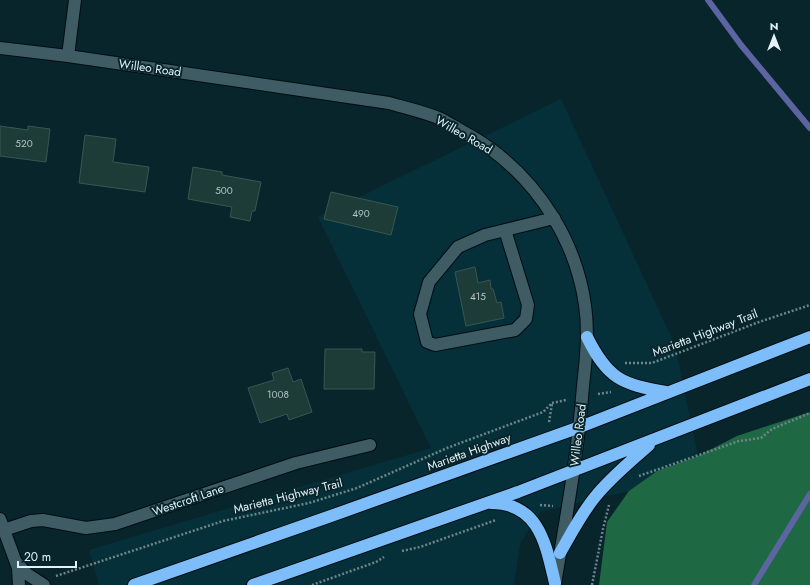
<svg xmlns="http://www.w3.org/2000/svg" width="810" height="585" viewBox="0 0 810 585" font-family="Jost,sans-serif">
<style>
.built{fill:#063039}
.forest{fill:#1e6943}
.lines{fill:none;stroke-linecap:round;stroke-linejoin:round}
.stream{stroke:#5c64a1;stroke-width:6}
.building{fill:#1d3b37;stroke:#385753}
.lane-casing{stroke:#000d12;stroke-width:14}
.street-casing{stroke:#000d12;stroke-width:14}
.secondary-casing{stroke:#000d12;stroke-width:14}
.highway-casing{stroke:#000d12;stroke-width:14}
.path{stroke:#6e858b;stroke-width:2.5;stroke-dasharray:2 2;stroke-linecap:butt}
.lane{stroke:#3f5b63;stroke-width:12}
.street{stroke:#3f5b63;stroke-width:12}
.secondary{stroke:#3f5b63;stroke-width:12}
.highway{stroke:#7dbefa;stroke-width:12}
.labels{text-anchor:middle;stroke-width:4;stroke-linejoin:round;paint-order:stroke}
.number-label{font-size:10px;fill:#b1c4c7}
.street-label{font-size:12px;fill:#e2f2f7;stroke:#08252c}
</style>
<rect width="100%" height="100%" fill="#08252c"/>
<path class="built" d="M561,99L675,345L698,456L657,471L629,491L540,512L520,544L514,585H99L89,550L431,448L318,217Z"/>
<path class="forest" d="M810,412V585H599L607,522L629,491L657,471L698,456L737,436Z"/>
<g class="lines">
<path class="stream" d="M708,0L741,45L810,128
M754,585L810,494"/>
</g>
<path class="building" d="M0,126L28,130V126L50,129L46,162L0,156Z
M85,135L116,139L113,162L149,167L145,192L79,183Z
M193,167L222,172V175L261,182L255,211H252L250,221L230,217L232,207L188,199Z
M331,192L398,207L391,235L324,219Z
M475,267L478,283L490,280L491,289H493L497,303L501,302L504,318L466,326L455,272Z
M325,349H362V352H375L374,389H324Z
M288,368L293,382L301,379L312,412L289,420L287,414L260,423L248,388L274,380L272,373Z"/>
<g class="lines">
<g class="lane-casing">
<path id="lane" d="M505,230L528,305L526,319L515,330L435,345L427,342L420,314L429,282L458,247L485,235L554,218"/>
</g>
<g class="street-casing">
<path id="street" d="M68,56L75,0
M0,519L18,568L19,585
M4,530L31,521L43,520L86,528L115,524L296,463L370,445
M16,562L27,574L44,585"/>
</g>
<g class="secondary-casing">
<path id="secondary" d="M0,48L68,56L389,103C406,108 425,112 441,119C449,123 455,127 462,131C471,136 480,141 488,147C540,184 576,242 585,305C589,332 586,359 583,386C578,453 566,518 555,584"/>
</g>
<g class="highway-casing">
<path id="highway" d="M587,337C608,379 621,384 666,392
M491,503C540,503 546,546 555,583
M560,553C571,534 581,514 595,497C610,478 630,462 649,445
M134,585L328,517L580,427L810,337
M253,585L518,492L810,379"/>
</g>
<path class="path" d="M625,363H652L759,322L810,305
M598,394L611,392
M552,403L566,400
M549,422L552,404
M639,476L739,441L761,438L772,429L810,413
M540,505L553,506
M402,551L420,547L496,520
M56,576L223,521L309,503L357,488L447,448L543,412L552,403
M312,585L376,562L384,557
M592,585L603,529L609,505"/>
<use href="#lane" class="lane"/>
<use href="#street" class="street"/>
<use href="#secondary" class="secondary"/>
<use href="#highway" class="highway"/>
</g>
<g class="labels">
<g class="number-label">
<text x="24" y="147">520</text>
<text x="224" y="194">500</text>
<text x="361" y="217">490</text>
<text x="478" y="300">415</text>
<text x="278" y="398">1008</text>
</g>
<g class="street-label">
<text transform="translate(150 68) rotate(8)" y="4">Willeo Road</text>
<text transform="translate(464 135) rotate(30)" y="4">Willeo Road</text>
<text transform="translate(705 333) rotate(-21)" y="4">Marietta Highway Trail</text>
<text transform="translate(578 435) rotate(-83)" y="4">Willeo Road</text>
<text transform="translate(469 452) rotate(-20)" y="4">Marietta Highway</text>
<text transform="translate(288 496) rotate(-14)" y="4">Marietta Highway Trail</text>
<text transform="translate(188 500) rotate(-19)" y="4">Westcroft Lane</text>
</g>
</g>
<g transform="translate(774 36)" stroke="#08252c" stroke-width="3" paint-order="stroke">
<path d="M0-3L7 15L0 10L-7 15Z" fill="#e2f2f7"/>
<text y="-6" font-size="11" font-weight="bold" text-anchor="middle" fill="#e2f2f7">N</text>
</g>
<path d="M18 561v6h58v-6" fill="none" stroke="#e2f2f7" stroke-width="2"/>
<text x="24" y="561" font-size="12" fill="#e2f2f7" stroke="#08252c" stroke-width="3" paint-order="stroke">20 m</text>
</svg>
